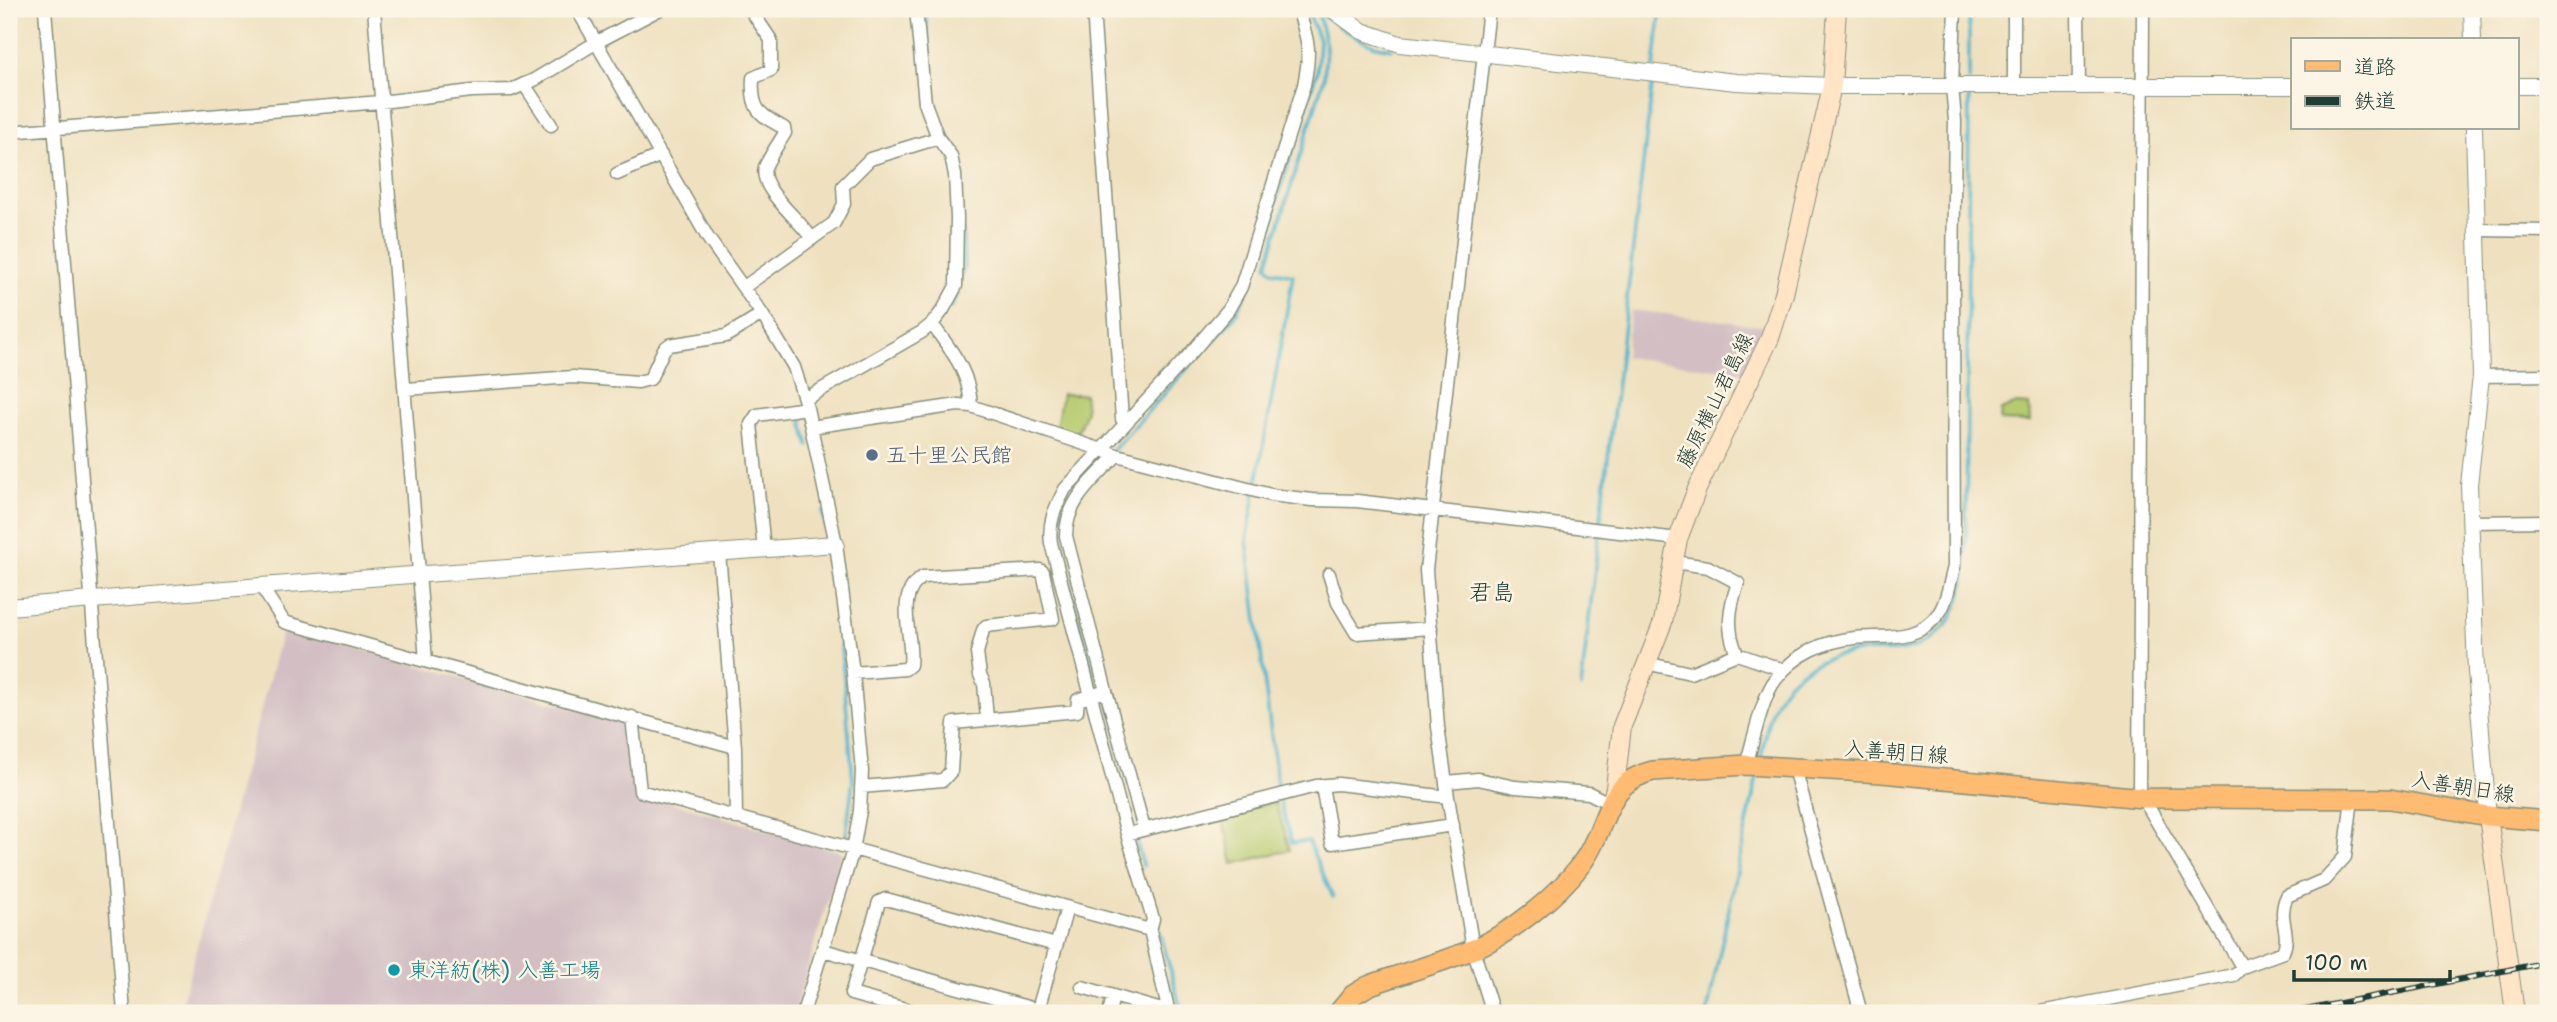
<svg xmlns="http://www.w3.org/2000/svg" width="2557" height="1022" viewBox="0 0 2557 1022" font-family="'Shantell Sans','Klee One',sans-serif">
<style>
.industrial{fill:#d2bec3}
.green{fill:#b6ca6e;stroke:#6a8451;stroke-width:2}
.lines{fill:none;stroke-linecap:round;stroke-linejoin:round}
.stream{stroke:#4eb4cc;stroke-width:3.5}
.minor-casing{stroke:#878f7a;stroke-width:15}
.tertiary-casing{stroke:#878f7a;stroke-width:18}
.secondary-casing{stroke:#878f7a;stroke-width:20}
.primary-casing{stroke:#878f7a;stroke-width:22}
.minor{stroke:#fff;stroke-width:12}
.tertiary{stroke:#fff;stroke-width:16}
.secondary{stroke:#ffe4c6;stroke-width:18}
.primary{stroke:#febb71;stroke-width:19}
.rail-casing{stroke:#1f3d34;stroke-width:6}
.rail{stroke:#fcf5e5;stroke-width:3.5;stroke-dasharray:10;stroke-linecap:butt}
.service-dot{fill:#5c6f8a;stroke:#fcf5e5;stroke-width:2.5}
.culture-dot{fill:#0f9aa8;stroke:#fcf5e5;stroke-width:2.5}
.labels{text-anchor:middle;stroke-width:5;stroke-linejoin:round;paint-order:stroke}
.street-label{font-size:21px;fill:#1f3d34;stroke:#fcf5e5}
.service-label{font-size:21px;fill:#4e5e75;stroke:#fcf5e5;text-anchor:start}
.culture-label{font-size:21px;fill:#0d838f;stroke:#fcf5e5;text-anchor:start}
.neighbourhood-label{font-size:23px;fill:#1f3d34;stroke:#fcf5e5}
</style>
<rect width="100%" height="100%" fill="#fcf5e5"/>
<filter id="ink" filterUnits="userSpaceOnUse"><feTurbulence type="fractalNoise" baseFrequency=".0143" numOctaves="2"/><feDisplacementMap in="SourceGraphic" scale="14" xChannelSelector="R" yChannelSelector="G"/><feConvolveMatrix kernelMatrix="1 2 1 2 8 2 1 2 1" color-interpolation-filters="sRGB"/></filter>
<filter id="wash" filterUnits="userSpaceOnUse"><feTurbulence type="fractalNoise" baseFrequency=".00686" numOctaves="4" result="noise"/><feDisplacementMap in="SourceGraphic" scale="28" xChannelSelector="R" yChannelSelector="G"/><feGaussianBlur stdDeviation="1.57" result="paint"/><feColorMatrix in="noise" values="0 0 0 0 0 0 0 0 0 0 0 0 0 0 0 0 0 1.4 0 .05"/><feComposite in="paint" operator="in"/></filter>
<g filter="url(#wash)">
<rect width="100%" height="100%" fill="#efe1c0"/>
<path class="industrial" d="M1631,310L1765,326L1746,373L1625,357Z
M283,628L627,723L636,792L842,852L794,1013H179Z"/>
<path class="green" d="M1062,394H1084L1086,411L1076,436L1056,427Z
M2017,404L2029,405L2030,422L2000,421L2001,410Z
M1275,802L1290,850L1233,864L1222,815Z"/>
<g class="lines">
<path class="stream" d="M925,9L935,109L961,162L962,191
M1969,9V80
M1654,67L1661,9
M961,278L964,268L963,230
M951,308L958,293
M805,417L802,421L809,446
M1114,449L1235,316L1253,277L1317,71L1319,40L1307,9
M823,512L829,539
M1600,526L1653,79
M1061,537C1054,500 1085,478 1108,455
M1062,544L1070,589L1097,690
M836,591L853,780L845,843
M1581,688L1599,534
M1099,697L1133,829
M1761,758C1765,739 1767,718 1776,701C1795,665 1832,653 1871,651C1882,651 1897,652 1908,649C1932,643 1953,623 1960,599C1966,583 1965,564 1966,546L1969,91
M1278,791L1247,540L1293,275L1273,271L1267,265L1324,78L1326,47L1318,12L1353,35L1373,45L1391,49
M1279,799L1292,843L1308,841L1333,897
M1135,836L1143,866
M1157,921L1182,1013
M1707,1013L1758,772"/>
</g>
</g>
<g filter="url(#ink)">
<g class="lines">
<g class="minor-casing">
<path id="minor" d="M45,9L124,1013
M374,9L426,661
M577,9L708,238L762,314L794,367L807,408L836,544L853,673L862,771L860,811L853,850L803,1013
M750,9L771,40V70L753,78C751,109 758,114 784,128L785,133C778,144 770,156 765,167C758,189 801,220 812,239
M1093,9L1122,419L1125,423
M1489,9L1426,570L1438,727L1448,797L1473,949L1493,1013
M2078,9L2079,85
M524,84L551,125
M2014,85V9
M9,132L381,102L472,91L511,90L534,80L597,42L660,9
M617,174L661,155
M2477,230L2548,231
M744,287L834,223L844,204L843,186L870,159L938,138
M932,324C952,352 969,370 971,406
M2481,376L2548,375
M406,389L573,377L638,382L650,379L664,349L669,345L726,336L762,314
M805,399L922,332L932,324L943,310L956,286L957,218L955,175L951,156L938,138L925,103L916,9
M811,427L958,405L971,406L1117,455L1271,495L1312,500L1357,501L1678,539
M2471,522L2548,521
M764,549L751,424L757,415L807,408
M719,553L735,747L736,818
M1674,562L1708,567L1738,583C1729,608 1726,629 1737,654
M1329,574L1338,603L1356,633L1431,628
M261,586L284,622L735,747
M1646,663L1690,673L1737,654L1784,670
M853,673L905,669L910,665C914,637 893,594 923,577L1040,570L1043,572L1053,619L986,626L983,630L977,653L980,675L984,683L987,719
M1106,691L1066,536C1066,500 1094,480 1117,455
M632,717L640,791L1150,930
M1746,765C1753,743 1762,696 1776,679C1795,654 1824,641 1855,638C1886,635 1917,643 1939,613C1947,602 1950,581 1954,567L1953,276L1955,121L1952,85L1955,9
M1794,768L1861,1013
M1447,782L1478,779L1515,787L1589,793L1611,804
M1322,786L1332,843L1453,825
M861,787L943,780L951,771L954,723L1077,711L1078,700L1106,691L1144,829
M2139,798L2143,9
M2143,798L2242,967
M1127,834L1316,786L1338,784L1448,797
M823,950L1038,1010
M1082,987L1158,1009L1168,1008
M920,1013L851,994L879,902L886,899L1056,945
M1037,1013L1067,908
M1109,1013L1113,996
M1169,1013L1150,930L1153,919L1127,834L1051,543C1048,522 1055,508 1065,489L1190,354L1228,310L1241,287L1304,85C1311,50 1309,43 1298,9
M2035,1013L2234,975L2242,967L2283,952C2292,932 2276,919 2287,896L2324,880L2345,857L2352,798"/>
</g>
<g class="tertiary-casing">
<path id="tertiary" d="M1332,9L1362,31L1400,44L1736,82L1832,86H2293
M2472,9L2473,40
M2517,86H2548
M2474,128L2481,376L2469,485L2476,671L2488,816
M9,607L261,586L836,544"/>
</g>
<g class="secondary-casing">
<path id="secondary" d="M1611,803L1615,788L1622,726L1663,622L1678,539L1697,489L1770,338L1784,294L1832,86L1837,9
M2488,816L2515,1013"/>
</g>
<g class="primary-casing">
<path id="primary" d="M1338,1013L1353,995L1368,986C1403,973 1440,963 1474,949C1512,932 1557,897 1582,863C1609,827 1602,783 1653,771L1746,765L1882,773L2143,798L2390,799L2488,816L2548,821"/>
</g>
<use href="#minor" class="minor"/>
<use href="#tertiary" class="tertiary"/>
<use href="#secondary" class="secondary"/>
<use href="#primary" class="primary"/>
<g class="rail-casing">
<path id="rail" d="M2290,1013L2548,962"/>
</g>
<use href="#rail" class="rail"/>
</g>
</g>
<circle class="service-dot" cx="872" cy="455" r="7"/>
<circle class="culture-dot" cx="394" cy="970" r="7"/>
<g class="labels">
<g class="street-label">
<text transform="translate(1715 400) rotate(-64)" y="7">藤原横山君島線</text>
<text transform="translate(1896 752) rotate(4)" y="7">入善朝日線</text>
<text transform="translate(2463 787) rotate(9)" y="7">入善朝日線</text>
</g>
<g class="service-label">
<text x="886" y="462">五十里公民館</text>
</g>
<g class="culture-label">
<text x="408" y="977">東洋紡(株) 入善工場</text>
</g>
<g class="neighbourhood-label">
<text x="1492" y="600">君島</text>
</g>
</g>
<rect width="2557" height="1022" fill="none" stroke="#fcf5e5" stroke-width="35"/>
<rect x="2291" y="38" width="228" height="91" fill="#fcf5e5" stroke="#a4ab9e" stroke-width="2"/>
<rect x="2305" y="61" width="35" height="10" fill="#febb71" stroke="#a4ab9e" stroke-width="2"/>
<text x="2354" y="74" font-size="21" fill="#1f3d34">道路</text>
<rect x="2305" y="96" width="35" height="10" fill="#1f3d34" stroke="#a4ab9e" stroke-width="2"/>
<text x="2354" y="108" font-size="21" fill="#1f3d34">鉄道</text>
<path d="M2294 970v10h156v-10" fill="none" stroke="#1f3d34" stroke-width="3.5"/>
<text x="2305" y="970" font-size="21" fill="#1f3d34" stroke="#fcf5e5" stroke-width="5" paint-order="stroke">100 m</text>
</svg>
